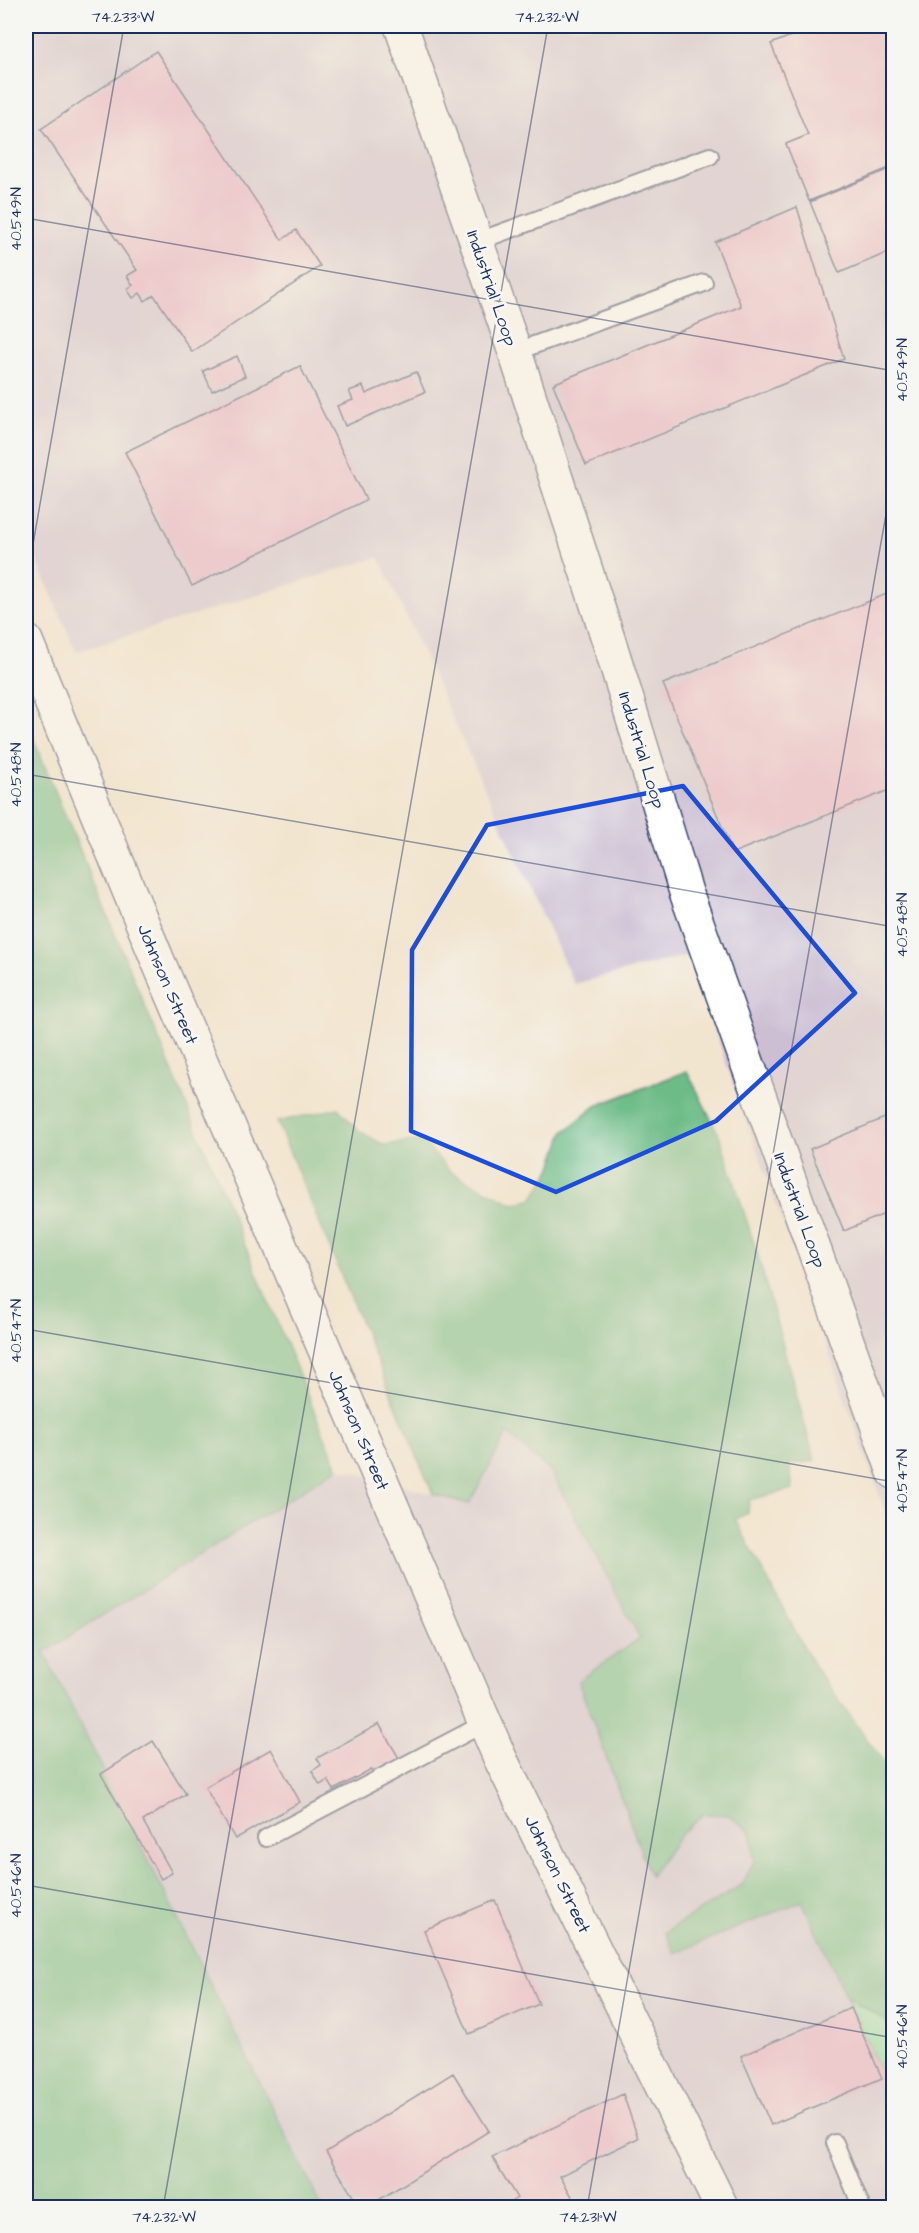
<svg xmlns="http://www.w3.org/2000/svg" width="919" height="2233" viewBox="0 0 919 2233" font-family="'Architects Daughter',sans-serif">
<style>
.industrial{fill:#ccbfd4}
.green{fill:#87dda1;stroke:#518680;stroke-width:1.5}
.forest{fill:#6dbc87;stroke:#447672;stroke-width:1.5}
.building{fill:#e6acc9}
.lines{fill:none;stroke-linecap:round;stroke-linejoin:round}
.lane-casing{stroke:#3b4a6f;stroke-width:20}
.street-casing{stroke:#3b4a6f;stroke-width:36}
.lane{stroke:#fff;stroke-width:16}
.street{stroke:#fff;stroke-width:33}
.marked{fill:none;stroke:#1d4ed8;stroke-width:4.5;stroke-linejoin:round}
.ticks{fill:none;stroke:#1b2f5e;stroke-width:1.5;stroke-opacity:0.45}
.labels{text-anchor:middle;stroke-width:6;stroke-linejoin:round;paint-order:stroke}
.street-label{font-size:18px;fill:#1b2f5e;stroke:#f6f6f2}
.neatline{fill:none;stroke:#1b2f5e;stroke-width:2}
.ticks-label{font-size:15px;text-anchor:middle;fill:#1b2f5e}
</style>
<rect width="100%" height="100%" fill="#f6f6f2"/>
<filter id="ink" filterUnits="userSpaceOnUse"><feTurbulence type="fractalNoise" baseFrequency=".0167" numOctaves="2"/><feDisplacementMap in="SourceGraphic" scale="12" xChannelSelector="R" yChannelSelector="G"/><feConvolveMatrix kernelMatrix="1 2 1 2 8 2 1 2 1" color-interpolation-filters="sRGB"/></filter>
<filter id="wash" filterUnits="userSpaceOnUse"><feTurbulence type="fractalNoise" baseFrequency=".008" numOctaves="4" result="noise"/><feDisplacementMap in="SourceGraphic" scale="24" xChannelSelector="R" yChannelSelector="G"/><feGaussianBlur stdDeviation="1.35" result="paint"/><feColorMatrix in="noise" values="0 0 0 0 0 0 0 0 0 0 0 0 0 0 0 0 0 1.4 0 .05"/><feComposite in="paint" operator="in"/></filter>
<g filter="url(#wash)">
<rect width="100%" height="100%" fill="#f2e5d0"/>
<path class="industrial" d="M26,26H893V1534L688,955L574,984L379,557L76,652L26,535Z
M506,1432L551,1472L640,1639L650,1875L681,1834L703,1814H729L751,1833L754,1861L742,1885L666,1932L675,1953L802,1901L893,2101V2194L871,2208L322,2207L44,1652L339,1468L469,1504Z"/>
<path class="green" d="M846,1997L885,2020L893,2031V2101Z"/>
<path class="forest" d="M26,721L338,1468L44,1652L322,2207H26Z
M687,1071L720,1137L758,1256L815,1461L789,1464L793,1489L749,1500L748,1513L735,1519L814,1666L893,1775V2031L885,2020L846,1997L802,1901L675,1953L665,1932L742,1885L754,1861L751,1833L729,1815L703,1814L681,1834L650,1876L578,1681L640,1638L551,1472L507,1433L469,1504L433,1494L277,1122L338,1108L359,1131L384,1145L421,1140L452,1173L514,1204L533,1198L551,1170L564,1132L596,1106Z"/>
<g id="blocks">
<path class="building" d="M815,26H894V166L809,201L786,144L808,135L771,44Z
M156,51L282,240L296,230L320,266L192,352L154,295L145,301L140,293L133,298L127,289L133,285L127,276L137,270L41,129Z
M894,167V250L839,273L810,202Z
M797,207L844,359L586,465L553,384L741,306L715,242Z
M237,356L245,376L212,391L203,371Z
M300,366L366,500L192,586L125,452Z
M416,372L425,392L345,426L337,406L353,400L349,391L363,386L366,394Z
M894,591V788L733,853L663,684Z
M894,1114V1210L844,1231L810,1149Z
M379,1724L399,1758L373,1773L371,1769L334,1790L328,1780L320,1785L312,1771L321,1765L317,1758Z
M153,1741L186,1794L143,1821L172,1873L161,1879L101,1774Z
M271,1749L300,1802L235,1839L205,1787Z
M495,1900L539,2004L469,2034L424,1930Z
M851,2008L882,2078L771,2125L741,2056Z
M453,2073L489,2131L366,2208H360L326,2152Z
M623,2094L638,2138L560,2176L573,2198L557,2208H502L517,2198L492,2157Z"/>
</g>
</g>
<g filter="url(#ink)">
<use href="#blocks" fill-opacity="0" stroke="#3b4a6f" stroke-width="1.5"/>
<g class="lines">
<g class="lane-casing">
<path id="lane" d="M476,242L710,156
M515,352L704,283
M266,1838L485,1723
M835,2143L862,2208"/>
</g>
<g class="street-casing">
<path id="street" d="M401,26L515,352L613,654L686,892L894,1472
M26,641L158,961L500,1758L722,2208"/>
</g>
<use href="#lane" class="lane"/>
<use href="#street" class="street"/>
</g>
</g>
<path d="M0 0H919V2233H0ZM683,786L855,993L716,1121L556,1192L411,1131L412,950L487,825Z" fill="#f2e5d0" fill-opacity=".55" fill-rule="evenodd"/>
<path class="marked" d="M683,786L855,993L716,1121L556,1192L411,1131L412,950L487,825Z"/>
<path class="ticks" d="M26,218L894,371M26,584L124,26M26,774L894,927M26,1329L894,1482M26,1885L894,2038M163,2208L548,26M587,2208L894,469"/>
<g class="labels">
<g class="street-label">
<text transform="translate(492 288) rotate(71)" y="6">Industrial Loop</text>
<text transform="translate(642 750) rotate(73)" y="6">Industrial Loop</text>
<text transform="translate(168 984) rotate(67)" y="6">Johnson Street</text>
<text transform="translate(800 1210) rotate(70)" y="6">Industrial Loop</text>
<text transform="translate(359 1430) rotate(67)" y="6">Johnson Street</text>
<text transform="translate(558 1874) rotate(64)" y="6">Johnson Street</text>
</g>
</g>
<rect width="919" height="2233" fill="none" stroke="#f6f6f2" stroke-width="66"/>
<rect x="33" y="33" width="853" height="2167" class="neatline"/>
<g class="ticks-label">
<text x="123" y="22">74.233°W</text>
<text x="547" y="22">74.232°W</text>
<text transform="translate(16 219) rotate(-90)" y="5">40.549°N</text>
<text transform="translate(902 370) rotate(-90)" y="5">40.549°N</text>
<text transform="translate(16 775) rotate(-90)" y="5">40.548°N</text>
<text transform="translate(902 925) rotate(-90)" y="5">40.548°N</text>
<text transform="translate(16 1331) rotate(-90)" y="5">40.547°N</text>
<text transform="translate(902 1481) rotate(-90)" y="5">40.547°N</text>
<text transform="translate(16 1886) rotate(-90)" y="5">40.546°N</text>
<text transform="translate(902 2037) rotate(-90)" y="5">40.546°N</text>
<text x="164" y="2222">74.232°W</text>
<text x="588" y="2222">74.231°W</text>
</g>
</svg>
